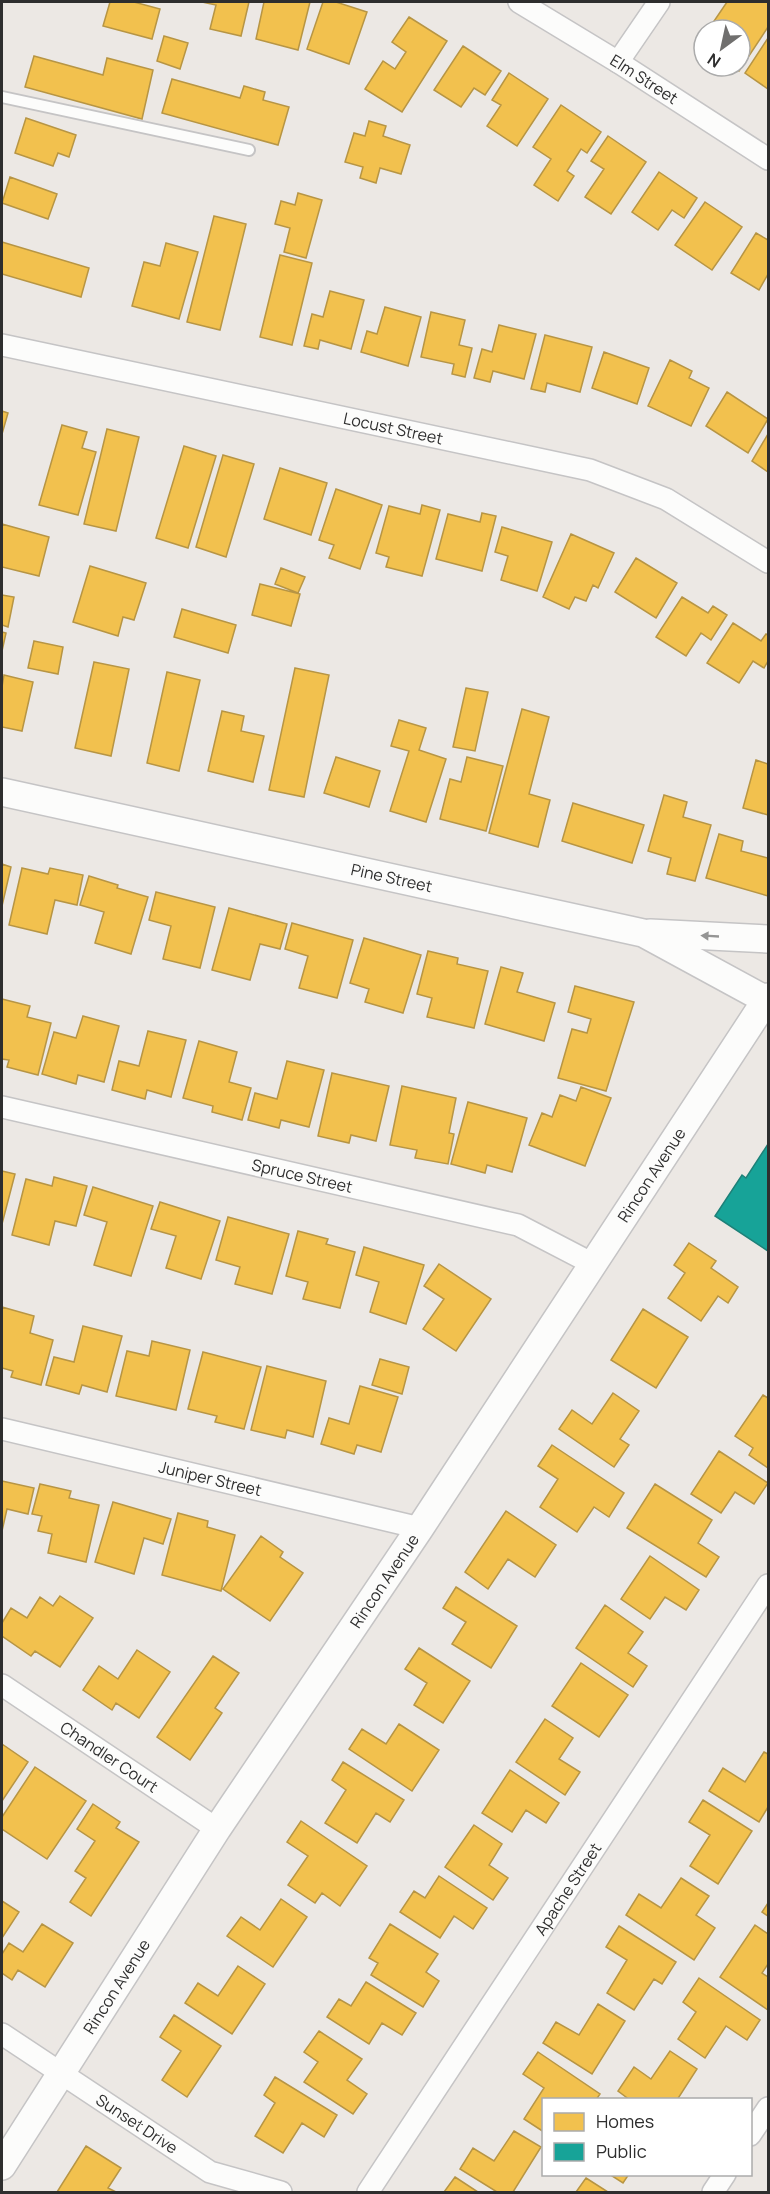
<svg xmlns="http://www.w3.org/2000/svg" width="770" height="2194" viewBox="0 0 770 2194" font-family="Manrope,sans-serif">
<style>
.homes{fill:#f2c14e;stroke:#b79544;stroke-width:1.5}
.public{fill:#17a398;stroke:#1e8078;stroke-width:1.5}
.lines{fill:none;stroke-linecap:round;stroke-linejoin:round}
.service-casing{stroke:#c5c4c5;stroke-width:14}
.minor-casing{stroke:#c5c4c5;stroke-width:24}
.tertiary-casing{stroke:#c5c4c5;stroke-width:30}
.service{stroke:#fcfcfb;stroke-width:10}
.minor{stroke:#fcfcfb;stroke-width:21}
.tertiary{stroke:#fcfcfb;stroke-width:27}
.oneway{fill:#959594}
.labels{text-anchor:middle;stroke-width:6;stroke-linejoin:round;paint-order:stroke}
.street-label{font-size:16px;fill:#2e2e2e;stroke:#fff}
</style>
<rect width="100%" height="100%" fill="#ece8e4"/>
<path class="homes" d="M110,2H134L160,9L152,39L103,26Z
M202,2H249L241,36L210,29L216,5Z
M264,2H310L298,50L256,39Z
M323,2H336L367,12L349,64L307,49Z
M727,2H768V27L739,71L731,66H740V30H715L710,27Z
M409,17L447,41L402,112L365,89L383,61L395,69L406,52L392,42Z
M164,36L188,43L180,69L157,61Z
M768,38V89L745,73Z
M463,46L501,71L485,95L474,88L461,107L434,90Z
M34,56L103,75L107,58L153,70L142,119L25,87Z
M509,73L548,99L517,146L487,126L501,105L492,100Z
M172,79L240,98L244,86L265,92L263,100L289,107L278,145L162,113Z
M561,105L601,132L587,153L581,149L567,171L574,176L558,201L534,185L551,159L533,147Z
M26,118L76,135L69,157L58,153L53,166L15,153Z
M369,121L386,126L383,136L410,145L401,174L380,168L376,183L360,178L363,167L345,162L354,133L365,136Z
M608,136L646,162L611,214L585,197L604,169L591,161Z
M659,172L697,198L684,218L672,210L658,230L632,212Z
M10,177L57,194L48,219L2,203Z
M298,193L322,200L306,258L284,252L290,228L275,224L281,201L295,205Z
M705,202L742,227L712,270L675,245Z
M214,216L246,224L220,330L187,322Z
M756,233L768,240V274L759,290L731,273Z
M2,242L89,268L81,297L2,274Z
M166,243L198,252L179,319L132,306L144,262L160,266Z
M280,255L312,263L292,345L260,337Z
M330,291L364,300L351,349L320,340L318,349L304,346L312,314L323,317Z
M385,307L421,317L408,366L361,352L367,331L377,334Z
M431,312L465,320L459,345L472,348L465,377L452,374L454,364L421,357Z
M499,325L536,334L524,379L493,371L490,382L474,378L482,349L492,352Z
M545,335L592,347L580,392L547,383L545,392L531,389Z
M604,352L649,368L637,404L592,388Z
M670,360L692,371L689,378L709,388L691,426L648,406Z
M727,392L768,419L748,453L706,426Z
M2,411L8,413L2,434Z
M62,425L87,432L82,448L96,452L78,515L39,505Z
M107,429L139,437L116,531L84,524Z
M768,434V472L752,461Z
M184,446L216,456L188,548L156,538Z
M223,455L254,464L226,557L196,547Z
M280,468L327,483L311,535L264,519Z
M336,489L382,505L360,569L329,558L334,545L319,540Z
M422,505L440,510L422,576L386,567L389,557L376,553L389,506L420,514Z
M482,513L496,516L482,571L436,559L448,514L480,522Z
M2,524L49,537L39,576L2,567Z
M502,527L552,542L537,591L501,580L508,556L495,552Z
M571,534L614,553L598,588L593,585L586,601L575,597L569,609L543,597Z
M636,558L677,583L656,618L615,592Z
M90,566L146,583L134,620L123,617L118,636L73,622Z
M281,568L305,577L298,593L275,584Z
M260,584L300,594L291,626L252,615Z
M2,595L14,597L8,627L2,625Z
M682,597L708,613L713,606L727,615L711,640L701,633L686,656L656,637Z
M182,609L236,625L228,653L174,637Z
M733,623L761,641L766,634L768,635V661L764,668L753,661L739,683L707,663Z
M2,632L6,633L2,651Z
M34,641L63,647L58,674L28,668Z
M94,662L129,669L111,756L75,748Z
M295,668L329,675L304,797L269,790Z
M167,672L200,680L179,771L147,763Z
M4,675L33,682L22,731L2,727V687Z
M466,688L488,692L475,751L453,747Z
M522,709L549,717L529,794L550,800L538,847L489,833Z
M222,711L244,716L241,731L264,736L253,782L208,771Z
M399,720L426,728L419,750L446,759L426,822L390,811L409,751L391,746Z
M336,757L380,771L369,807L324,793Z
M467,757L503,766L486,831L440,819L450,779L461,782Z
M756,760L768,764V815L743,808Z
M664,795L687,802L683,817L711,825L695,881L667,874L671,858L648,851Z
M573,803L644,825L632,863L562,841Z
M719,834L743,841L741,851L768,858V896L706,878Z
M2,864L11,867L2,906Z
M22,868L48,874L50,868L83,875L77,905L55,900L47,934L9,925Z
M89,876L118,885L117,888L148,897L131,954L95,943L104,912L80,905Z
M156,892L215,907L200,968L163,959L171,926L149,920Z
M229,908L287,924L280,949L260,944L250,980L212,970Z
M292,923L353,940L337,998L299,988L308,956L285,949Z
M364,938L421,955L403,1013L365,1002L369,989L350,983Z
M428,951L458,958L457,964L488,971L474,1028L427,1017L432,998L417,994Z
M501,967L523,973L517,992L555,1003L544,1041L485,1024Z
M575,986L634,1002L606,1091L558,1078L572,1029L587,1033L591,1019L568,1012Z
M2,999L30,1006L27,1017L51,1023L38,1075L7,1067L9,1060L2,1059Z
M83,1016L119,1026L104,1082L78,1075L76,1084L42,1074L54,1032L76,1038Z
M148,1031L186,1040L171,1097L147,1090L145,1099L112,1090L119,1061L139,1066Z
M199,1041L237,1052L229,1082L251,1088L242,1120L212,1112L213,1106L183,1098Z
M287,1061L324,1070L309,1127L281,1120L279,1128L248,1120L255,1093L277,1099Z
M332,1073L389,1086L376,1141L351,1135L349,1143L318,1136Z
M402,1086L456,1098L449,1133L454,1134L448,1164L415,1158L417,1150L390,1145Z
M581,1087L611,1098L585,1166L529,1145L542,1113L552,1117L560,1095L576,1101Z
M468,1102L527,1118L512,1172L487,1165L485,1173L451,1164Z
M2,1171L15,1174L2,1224Z
M54,1177L87,1186L76,1226L55,1221L49,1245L12,1235L26,1179L52,1186Z
M93,1187L153,1206L131,1276L94,1265L107,1222L84,1215Z
M160,1202L220,1221L201,1279L166,1268L176,1236L151,1229Z
M228,1217L289,1234L272,1294L235,1284L240,1267L216,1260Z
M298,1231L328,1239L326,1244L355,1252L340,1308L303,1299L308,1282L286,1276Z
M689,1243L716,1261L711,1268L738,1287L728,1303L718,1296L701,1321L668,1298L685,1273L674,1265Z
M364,1247L424,1265L406,1324L370,1312L379,1282L356,1275Z
M439,1264L491,1299L456,1351L423,1329L444,1299L424,1286Z
M2,1307L34,1316L30,1333L53,1340L41,1385L11,1377L13,1371L2,1368Z
M643,1309L688,1337L656,1388L611,1360Z
M83,1326L122,1336L107,1392L82,1385L79,1394L46,1385L54,1357L74,1362Z
M152,1341L190,1350L176,1410L116,1396L127,1351L149,1356Z
M203,1352L261,1367L244,1429L215,1422L217,1416L188,1409Z
M380,1359L409,1367L402,1394L372,1385Z
M267,1366L326,1381L313,1437L287,1430L285,1438L251,1430Z
M360,1386L398,1397L381,1452L357,1445L354,1454L321,1444L329,1418L349,1424Z
M613,1393L639,1411L620,1439L629,1445L614,1467L559,1429L572,1410L592,1424Z
M763,1395L768,1398V1468L749,1455L753,1448L735,1436Z
M552,1445L624,1493L609,1517L594,1507L577,1532L540,1507L558,1479L538,1466Z
M719,1451L768,1483L754,1504L735,1492L721,1513L691,1494Z
M2,1481L34,1488L28,1514L7,1509L2,1531Z
M40,1484L71,1491L69,1498L99,1505L86,1562L48,1553L52,1534L38,1531L42,1516L32,1514Z
M655,1484L712,1520L698,1543L719,1557L706,1577L627,1528Z
M113,1502L171,1519L163,1544L144,1538L134,1574L95,1562Z
M506,1511L556,1545L535,1577L508,1559L488,1589L465,1572Z
M178,1513L208,1521L207,1527L235,1535L221,1591L162,1575Z
M261,1536L283,1552L280,1557L303,1573L270,1621L223,1589Z
M650,1556L699,1590L686,1610L665,1597L650,1619L621,1599Z
M456,1587L517,1626L491,1668L452,1644L466,1622L443,1608Z
M60,1596L93,1618L60,1667L35,1651L31,1656L2,1636V1623L11,1608L27,1618L40,1597L53,1606Z
M605,1605L643,1632L628,1653L647,1666L633,1687L576,1648Z
M419,1648L470,1681L443,1723L414,1705L427,1683L405,1669Z
M137,1650L170,1672L139,1718L116,1703L112,1710L83,1690L99,1666L118,1679Z
M213,1656L239,1673L215,1708L222,1713L190,1760L157,1737Z
M581,1663L628,1695L599,1737L552,1706Z
M545,1719L573,1738L559,1759L580,1772L565,1795L516,1762Z
M399,1724L439,1750L412,1791L349,1749L362,1729L386,1744Z
M2,1744L28,1762L2,1801Z
M764,1752L768,1754V1807L759,1822L709,1791L723,1768L745,1782Z
M343,1762L404,1800L390,1822L376,1813L357,1843L325,1823L346,1790L332,1780Z
M35,1767L86,1801L47,1859L2,1829V1817Z
M510,1770L559,1803L546,1823L526,1810L512,1832L482,1813Z
M703,1800L752,1831L718,1884L690,1866L710,1835L689,1822Z
M93,1804L120,1822L116,1828L139,1842L91,1916L70,1902L86,1878L75,1871L95,1841L77,1829Z
M301,1821L367,1866L340,1906L322,1893L315,1903L288,1885L308,1856L287,1842Z
M474,1825L502,1844L489,1865L508,1878L493,1900L445,1867Z
M439,1876L487,1908L473,1929L454,1916L440,1938L400,1912L414,1891L425,1898Z
M681,1878L709,1896L696,1915L715,1928L694,1960L626,1915L639,1894L661,1908Z
M281,1899L307,1917L273,1967L227,1936L241,1917L260,1930Z
M2,1901L19,1912L2,1938Z
M768,1903V1916L762,1912Z
M42,1924L73,1943L45,1987L18,1970L12,1980L2,1973V1954L9,1943L23,1952Z
M390,1924L438,1954L426,1972L439,1981L423,2007L371,1975L378,1963L369,1958Z
M755,1925L768,1934V1964L762,1973L768,1977V2010L720,1977Z
M619,1926L676,1962L662,1984L654,1979L634,2010L607,1993L627,1960L606,1947Z
M238,1966L265,1984L232,2034L185,2003L198,1983L218,1996Z
M699,1978L760,2020L747,2040L726,2026L705,2058L678,2039L696,2012L683,2002Z
M366,1982L416,2013L402,2035L382,2023L369,2044L327,2017L339,1999L351,2006Z
M598,2004L625,2021L592,2074L543,2043L556,2022L579,2035Z
M174,2015L221,2046L187,2097L162,2080L181,2051L160,2037Z
M319,2031L362,2059L347,2080L367,2094L353,2114L304,2082L318,2062L304,2052Z
M670,2051L697,2069L677,2100H630L618,2091L634,2067L651,2079Z
M538,2052L600,2094L596,2100H544V2132L524,2119L544,2088L523,2074Z
M275,2077L337,2115L324,2137L302,2123L283,2153L255,2136L275,2103L264,2095Z
M514,2131L541,2147L513,2192H497L460,2169L473,2148L494,2161Z
M86,2146L121,2168L108,2188L116,2192H57Z
M609,2174H629L623,2183Z
M455,2177L478,2192H444Z
M586,2178L608,2192H576Z"/>
<path class="public" d="M768,1144V1251L715,1216L742,1175L746,1178Z"/>
<g class="lines">
<g class="service-casing">
<path id="service" d="M2,97L249,150"/>
</g>
<g class="minor-casing">
<g id="minor">
<path id="s1" d="M519,2L618,62L768,159"/>
<path d="M618,62L659,2"/>
<path id="s2" d="M2,345L590,470L666,499L768,562"/>
<path id="s3" d="M2,1107L518,1225L593,1264"/>
<path id="s4" d="M2,1429L420,1528"/>
<path id="s5" d="M2,1685L217,1829"/>
<path id="s6" d="M2,2034L210,2172L281,2192"/>
<path d="M750,2135L768,2108"/>
<path id="s7" d="M368,2192L768,1585"/>
<path d="M713,2192L725,2174"/>
</g>
</g>
<g class="tertiary-casing">
<g id="tertiary">
<path id="s8" d="M2,792L643,933L768,1001"/>
<path d="M650,933L768,939"/>
<path id="s9" d="M2,2166L217,1829L420,1528L768,997"/>
</g>
</g>
<use href="#service" class="service"/>
<use href="#minor" class="minor"/>
<use href="#tertiary" class="tertiary"/>
</g>
<defs><path id="oneway-solid" d="M-6-.8H1V-3.2L6.5 0L1 3.2V.8H-6Z" transform="scale(1.5)"/></defs>
<use class="oneway" href="#oneway-solid" transform="translate(710 936) rotate(-177)"/>
<g class="labels">
<g class="street-label">
<text dy="6" stroke="none"><textPath href="#s1" startOffset="147">Elm Street</textPath></text>
<text dy="6" stroke="none"><textPath href="#s2" startOffset="400">Locust Street</textPath></text>
<text dy="6" stroke="none"><textPath href="#s8" startOffset="399">Pine Street</textPath></text>
<text dy="6" stroke="none"><textPath href="#s9" startOffset="1185">Rincon Avenue</textPath></text>
<text dy="6" stroke="none"><textPath href="#s3" startOffset="308">Spruce Street</textPath></text>
<text dy="6" stroke="none"><textPath href="#s4" startOffset="214">Juniper Street</textPath></text>
<text dy="6" stroke="none"><textPath href="#s9" startOffset="699">Rincon Avenue</textPath></text>
<text dy="6" stroke="none"><textPath href="#s5" startOffset="129">Chandler Court</textPath></text>
<text dy="6" stroke="none"><textPath href="#s7" startOffset="363">Apache Street</textPath></text>
<text dy="6" stroke="none"><textPath href="#s9" startOffset="213">Rincon Avenue</textPath></text>
<text dy="6" stroke="none"><textPath href="#s6" startOffset="162">Sunset Drive</textPath></text>
</g>
</g>
<rect width="770" height="2194" fill="none" stroke="#2e2e2e" stroke-width="6"/>
<rect x="542" y="2098" width="210" height="78" fill="#ffffff" stroke="#ababab" stroke-width="1.5"/>
<rect x="554" y="2113" width="30" height="18" fill="#f2c14e" stroke="#ababab" stroke-width="1.5"/>
<text x="596" y="2128" font-size="18" fill="#2e2e2e">Homes</text>
<rect x="554" y="2143" width="30" height="18" fill="#17a398" stroke="#ababab" stroke-width="1.5"/>
<text x="596" y="2158" font-size="18" fill="#2e2e2e">Public</text>
<g transform="translate(722 48) rotate(213)"><circle r="28" fill="#ffffff" stroke="#ababab" stroke-width="1.5"/>
<path d="M0-4.5L10 22L0 15L-10 22Z" fill="#706f6e"/>
<text y="-9" font-size="16" font-weight="bold" text-anchor="middle" fill="#2e2e2e">N</text>
</g>
</svg>
